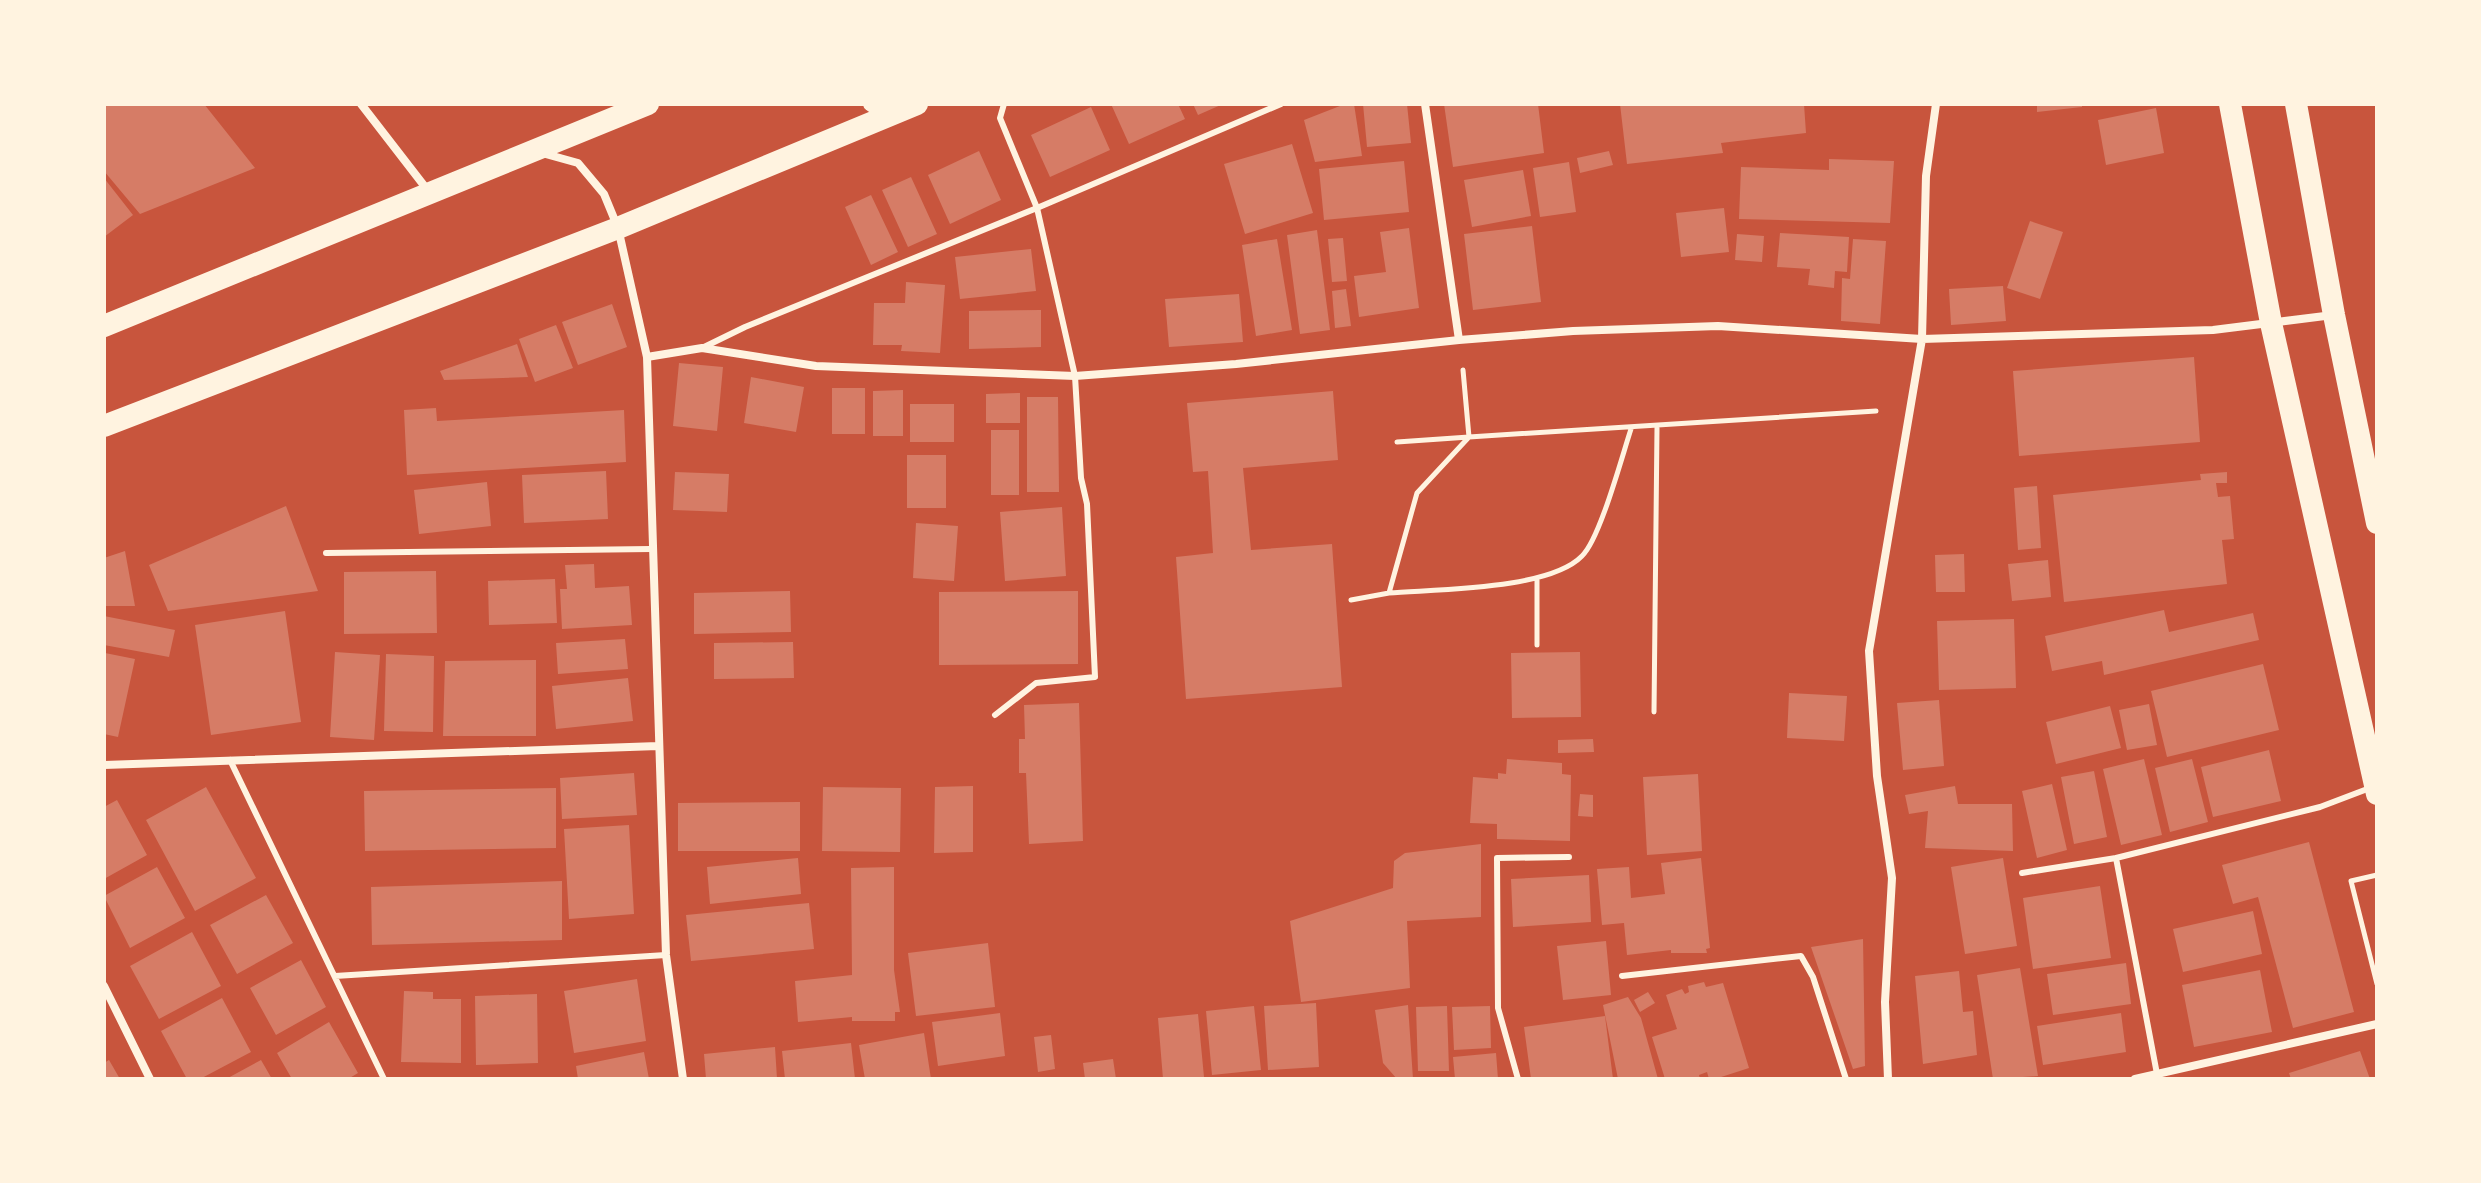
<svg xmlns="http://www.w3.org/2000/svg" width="2481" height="1183" viewBox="0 0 2481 1183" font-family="'Fira Sans Condensed',sans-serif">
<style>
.building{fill:#d67c66}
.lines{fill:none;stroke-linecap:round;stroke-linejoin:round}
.path{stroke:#fff3e0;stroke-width:5}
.service{stroke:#fff3e0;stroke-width:6}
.minor{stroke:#fff3e0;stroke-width:8}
.tertiary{stroke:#fff3e0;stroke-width:14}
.trunk{stroke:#fff3e0;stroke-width:22}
</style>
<rect width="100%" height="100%" fill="#c8553d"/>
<path class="building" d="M104,104H204L255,168L140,214L104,171Z
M1111,104H1178L1185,119L1129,144Z
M1193,104H1223L1198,115Z
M1345,104H1354L1362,156L1315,162L1304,120Z
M1363,104H1407L1411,143L1367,147Z
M1444,104H1538L1544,153L1453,167Z
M1620,104H1804L1806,133L1721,143L1723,153L1627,164Z
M2037,104H2082V107L2037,112Z
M1091,107L1110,150L1050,177L1031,135Z
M2156,108L2164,153L2106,165L2098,120Z
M1292,144L1313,213L1245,234L1224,164Z
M979,151L1001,200L950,224L928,175Z
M1609,151L1613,165L1580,173L1577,158Z
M1829,159L1894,161L1890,223L1739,219L1741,167L1829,170Z
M1404,161L1409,212L1324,220L1319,169Z
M1569,162L1576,212L1540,217L1533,168Z
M1523,170L1531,216L1472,227L1464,180Z
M911,177L937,234L908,247L882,190Z
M104,178L133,215L104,237Z
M871,195L898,252L871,265L845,207Z
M1724,208L1729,252L1681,257L1676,213Z
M2030,221L2063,232L2040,299L2007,288Z
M1532,226L1541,302L1473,310L1464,234Z
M1409,228L1419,308L1359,317L1354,276L1386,272L1380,232Z
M1317,230L1330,330L1300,334L1287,235Z
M1780,233L1849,237L1847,272L1835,271L1834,288L1808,285L1810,269L1777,267Z
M1737,234L1764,236L1762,262L1735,260Z
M1343,238L1347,281L1332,282L1328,239Z
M1277,239L1292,330L1256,336L1242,245Z
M1853,239L1886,241L1880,324L1841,321L1842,278L1850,279Z
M1031,249L1036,291L960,299L955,257Z
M906,282L945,285L940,353L901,351L902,345H873L874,303H905Z
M2003,286L2006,321L1951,325L1949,289Z
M1346,289L1351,326L1335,328L1332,291Z
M1239,294L1243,342L1169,347L1165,299Z
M612,304L627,347L578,365L562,322Z
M1041,310V347L969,349V311Z
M556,325L573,368L535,382L519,339Z
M517,344L528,377L444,380L440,371Z
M2194,357L2200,442L2019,456L2013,371Z
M679,363L723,367L717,431L673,426Z
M751,377L804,387L796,432L744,423Z
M832,388H865V434H832Z
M903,390V436H873V391Z
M1333,391L1338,460L1243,468L1251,550L1332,544L1342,687L1186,699L1176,557L1213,553L1208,471L1193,472L1187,403Z
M1020,393V423H986V394Z
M1027,397H1058L1059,492H1027Z
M910,404H954V442H910Z
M436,408L437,421L624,410L626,462L407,475L404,410Z
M991,430H1019V495H991Z
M907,455H946V508H907Z
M606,471L608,519L524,523L522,475Z
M675,472L729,474L727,512L673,510Z
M2227,472V483H2216L2218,497L2230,496L2234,539L2222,540L2227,584L2064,602L2053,495L2201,480L2200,474Z
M487,482L491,526L419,534L414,490Z
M2037,486L2041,548L2018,550L2014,488Z
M286,506L318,591L168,611L149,565Z
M1062,507L1066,576L1005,581L1000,512Z
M916,523L958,526L954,581L913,578Z
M125,551L135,606H104V558Z
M1964,554L1965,592H1936L1935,555Z
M2048,560L2051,597L2012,601L2008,564Z
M594,564L595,588L629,586L632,625L562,629L560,589H567L565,565Z
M436,571L437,633L344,634V572Z
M555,579L557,623L489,625L488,581Z
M790,591L791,632L694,634V593Z
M1078,591V664L939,665V592Z
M2164,610L2169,632L2253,613L2259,640L2104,675L2102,661L2052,671L2045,636Z
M285,611L301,722L211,735L195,625Z
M104,616L175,630L169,657L104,645Z
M2014,619L2016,688L1939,690L1937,621Z
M625,639L628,669L558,674L556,643Z
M793,642L794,678L714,679V643Z
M335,652L380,655L374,740L330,737Z
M1580,652L1581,717L1512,718L1511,653Z
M105,653L135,659L118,737L104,734Z
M386,654L434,656L433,732L384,731Z
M536,660V736H443L445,661Z
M2263,664L2279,730L2167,757L2151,691Z
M628,678L633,721L556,729L552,686Z
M1789,693L1847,696L1844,741L1787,738Z
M1939,700L1944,766L1903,770L1897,703Z
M1079,703L1083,841L1029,844L1026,773H1019V739H1025L1024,705Z
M2149,704L2157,745L2127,750L2119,710Z
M2110,706L2121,748L2056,764L2046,722Z
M1593,739L1594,752L1558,753V740Z
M2269,750L2281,801L2213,817L2201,767Z
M1507,759L1562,763V774L1571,775L1570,841L1497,839V824L1470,823L1473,777L1498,779V773L1506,774Z
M2144,759L2162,835L2121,845L2103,769Z
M2192,759L2208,822L2170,832L2155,768Z
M2094,771L2107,837L2074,844L2061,777Z
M634,773L637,815L562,819L560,778Z
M1698,774L1702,851L1647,855L1643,777Z
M2052,784L2067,850L2037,858L2022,791Z
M973,786V852L934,853L935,787Z
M1955,786L1958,804H2012L2013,851L1925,848L1928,811L1909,814L1905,795Z
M206,787L256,878L195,911L146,820Z
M823,787L901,788L900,852L822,851Z
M556,788V848L365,851L364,791Z
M1580,794L1593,795V817L1578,816Z
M117,800L147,855L104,879V807Z
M800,802V851H678V803Z
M629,825L634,914L569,919L564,829Z
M2309,842L2354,1012L2293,1028L2258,897L2233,904L2222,865Z
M1481,844V917L1407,921L1410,988L1301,1002L1290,921L1393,888L1394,861L1405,853Z
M798,858L801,894L710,904L707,867Z
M1701,858L1710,948L1706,949L1707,953H1671V950L1627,955L1624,923L1602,925L1597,869L1629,867L1631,898L1665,894L1661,863Z
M2003,858L2017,946L1965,954L1951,867Z
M157,867L185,918L130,948L104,896Z
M894,867V970L900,1012H895V1021H852V1017L798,1022L795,981L852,975L851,868Z
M1589,875L1591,922L1513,927L1511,879Z
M562,881V940L372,945L371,887Z
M2100,886L2111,958L2033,969L2023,898Z
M266,895L293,943L237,974L210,925Z
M809,903L814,949L691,961L686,915Z
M2253,911L2262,954L2183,972L2173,929Z
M192,932L221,986L159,1019L130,966Z
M1863,939L1865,1066L1853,1069L1811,947Z
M1606,941L1611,995L1563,1000L1557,946Z
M988,943L995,1007L916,1016L908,953Z
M301,960L326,1007L276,1035L250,988Z
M2126,963L2131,1004L2053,1015L2047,974Z
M2020,968L2038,1076L1993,1079L1977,975Z
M2260,970L2272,1032L2194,1047L2182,985Z
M1959,971L1963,1012L1973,1011L1977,1055L1923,1064L1915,976Z
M637,979L646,1041L574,1053L564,991Z
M1704,982L1706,987L1723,983L1749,1068L1715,1079H1709L1707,1072L1699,1075L1700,1079H1665L1652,1037L1677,1029L1666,995L1682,989L1685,994L1689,992L1688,986Z
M404,991L433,992V999H461V1063L401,1062Z
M1648,992L1655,1003L1640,1012L1634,1000Z
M537,994L538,1063L476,1065L475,996Z
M1628,997L1641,1018L1658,1079H1618L1603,1005Z
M222,998L251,1052L200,1079H187L161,1031Z
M1316,1003L1319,1067L1268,1070L1264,1006Z
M1408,1005L1413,1079H1397L1383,1063L1375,1010Z
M1254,1006L1261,1070L1212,1075L1206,1011Z
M1447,1006L1449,1071H1418L1416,1007Z
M1490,1006L1491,1048L1454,1050L1452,1007Z
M1000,1013L1005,1056L938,1066L932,1022Z
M2121,1013L2126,1052L2043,1065L2037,1026Z
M1198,1014L1204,1077L1163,1079L1158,1018Z
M1605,1016L1613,1079H1531L1524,1027Z
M329,1022L358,1073L348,1079H292L277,1053Z
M924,1033L931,1079H865L859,1045Z
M1051,1035L1055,1069L1038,1072L1034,1037Z
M851,1043L855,1079H785L782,1051Z
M775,1047L777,1079H706L704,1054Z
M2360,1051L2370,1079H2291L2289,1073Z
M644,1052L649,1079H578L576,1066Z
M1496,1053L1498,1079H1455L1453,1057Z
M1113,1059L1116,1079H1085L1083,1063Z
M109,1060L120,1079H104V1063Z
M261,1060L272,1079H226Z"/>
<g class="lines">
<path class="path" d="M1397,442L1469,437L1463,370
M1389,593C1437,589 1549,590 1582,556C1600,539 1622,456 1631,429
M1351,600L1389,593L1417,493L1469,437L1876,411
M1537,645V580
M1654,712L1657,428
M2377,875L2351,881L2377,984"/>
<path class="service" d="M702,348L745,327L1037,208L1281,104
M326,553L651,549
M995,715L1036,683L1095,677L1087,504L1081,478L1075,376L1037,208L1000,118L1004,104
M230,760L384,1079
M2022,873L2116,858
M335,976L666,955
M1622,976L1801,956L1813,977L1846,1079
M2157,1074L2116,858L2320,807L2370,788
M1518,1079L1498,1008L1497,858L1569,857"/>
<path class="minor" d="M361,104L429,192
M542,153L578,163L604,194L618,228L647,357L666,955L683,1079
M1459,340L1573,331L1718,326L1922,339L2213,330L2333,315
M647,357L702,348L816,366L1075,376L1236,364L1459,340L1425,104
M104,765L658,746
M104,986L150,1079
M1888,1079L1885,1002L1892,878L1877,776L1869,651L1922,339L1926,176L1936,104
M2135,1079L2377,1024"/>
<path class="tertiary" d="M870,104L890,118"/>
<path class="trunk" d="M2230,104L2271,323L2377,794
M2296,104L2334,315L2377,523
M104,326L648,104
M104,426L618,228L917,104"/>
</g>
<rect width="2481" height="1183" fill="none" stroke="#fff3e0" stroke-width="212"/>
</svg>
